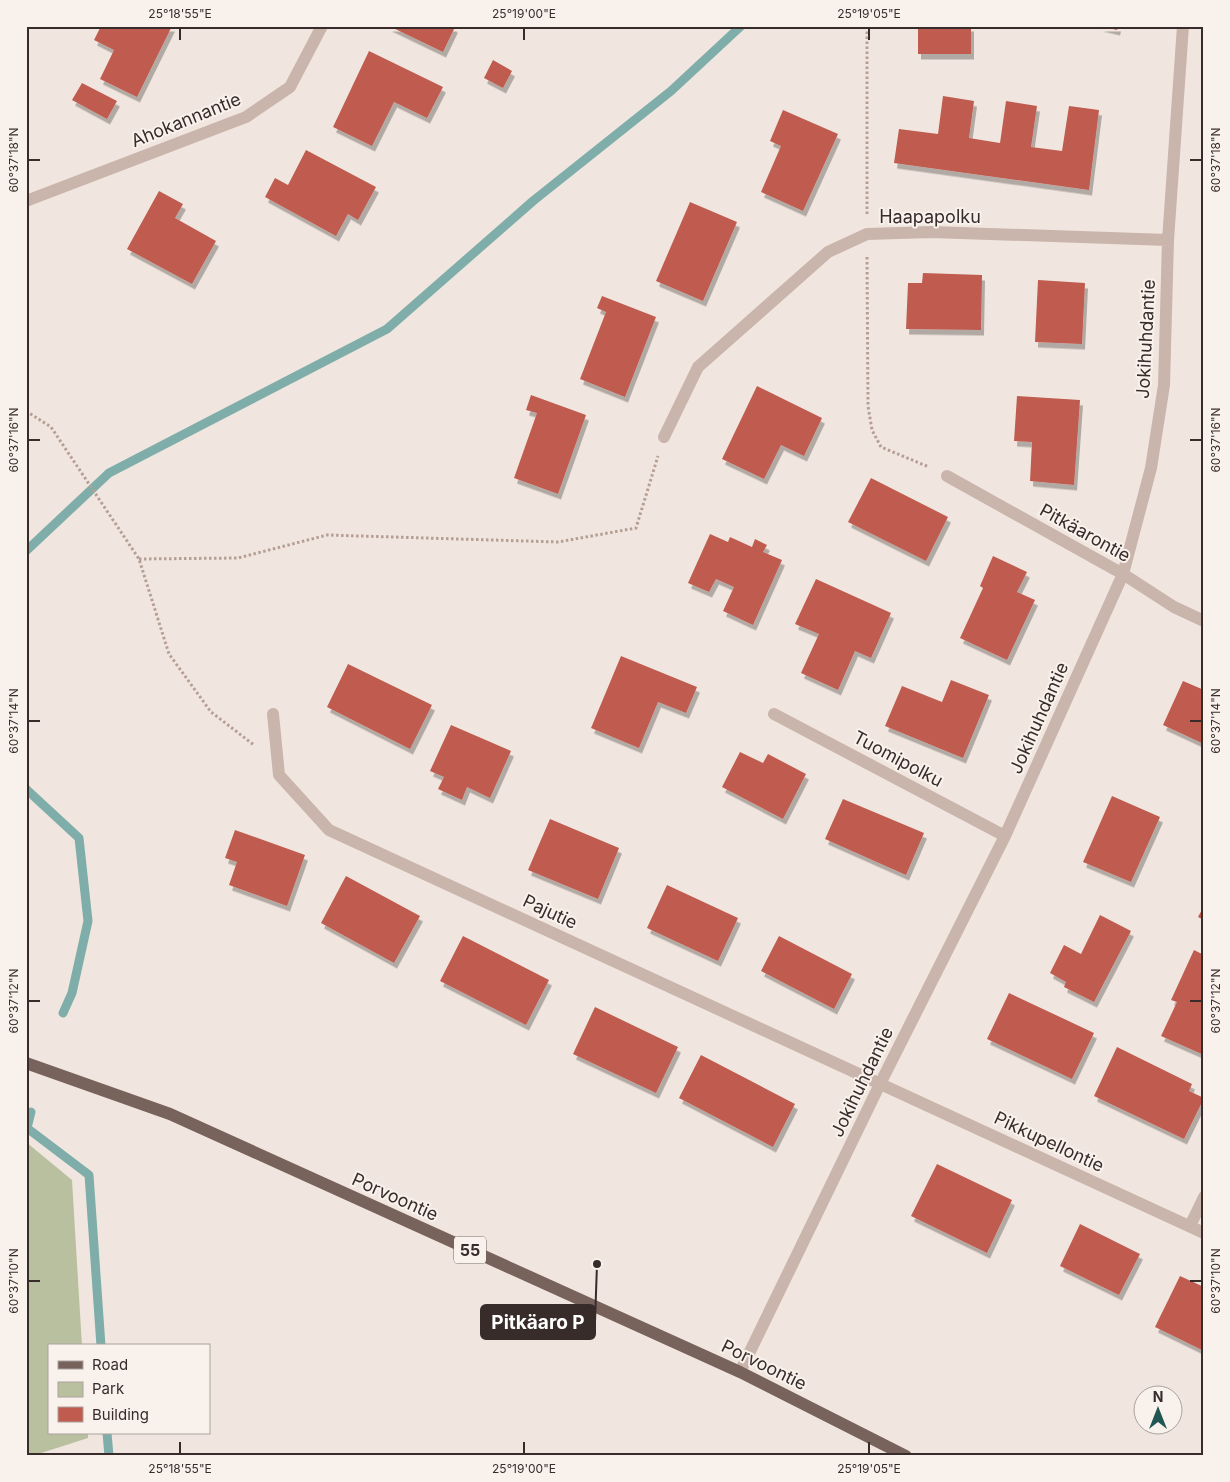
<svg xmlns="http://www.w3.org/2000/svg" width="1230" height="1482" viewBox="0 0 1230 1482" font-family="Inter,sans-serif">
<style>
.green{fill:#b9c09f}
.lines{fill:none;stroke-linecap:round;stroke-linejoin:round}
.stream{stroke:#7fada9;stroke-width:9}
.building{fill:#bf5c4f;filter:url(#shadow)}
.path{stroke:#b59f95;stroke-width:3;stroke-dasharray:2.5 2.5;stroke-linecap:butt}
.street{stroke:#c9b5ab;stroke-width:12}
.primary{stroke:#78625c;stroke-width:12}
.ticks{fill:none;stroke:#372c2a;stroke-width:2}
.labels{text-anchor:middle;stroke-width:4;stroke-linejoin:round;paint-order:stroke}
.shield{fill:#f9f1eb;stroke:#716764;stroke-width:1}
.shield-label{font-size:16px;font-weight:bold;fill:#372c2a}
.street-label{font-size:18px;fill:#372c2a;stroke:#f9f1eb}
.leader{fill:none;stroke:#372c2a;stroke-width:2}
.callout-dot{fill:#372c2a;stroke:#f9f1eb;stroke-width:2}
.callout{fill:#372c2a;stroke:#372c2a;stroke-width:2}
.callout-label{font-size:19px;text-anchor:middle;font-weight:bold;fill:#fff}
.neatline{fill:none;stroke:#372c2a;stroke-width:2}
.ticks-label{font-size:12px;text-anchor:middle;fill:#372c2a}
</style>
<defs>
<filter id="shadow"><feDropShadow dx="3" dy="5.5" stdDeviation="0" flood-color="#0004"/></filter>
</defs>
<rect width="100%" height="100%" fill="#f1e6df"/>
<path class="green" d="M26,1142L72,1180L82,1346H49V1433H88V1438L32,1456H26Z"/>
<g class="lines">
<path class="stream" d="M26,551L109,473L387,329L533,201L671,91L741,26
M26,789L79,838L88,921L72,993L63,1013
M31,1112L27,1128L89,1175L101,1346
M107,1433L109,1456"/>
</g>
<path class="building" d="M101,26H172L137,97L100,79L114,50L94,40Z
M389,26H453L455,27L443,52Z
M918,26H971V54H918Z
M1100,26H1118L1117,30Z
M369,51L443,87L427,118L394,102L372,146L333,127Z
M493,60L512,71L503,88L484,78Z
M82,83L117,101L107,119L72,100Z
M943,96L974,101L969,138L1000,143L1006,101L1037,106L1031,147L1062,151L1069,106L1099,110L1089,190L894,163L899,129L938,134Z
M783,110L838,134L803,211L761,192L781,146L770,141Z
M306,150L376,187L358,220L348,214L336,236L265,197L275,178L288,185Z
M159,191L183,204L175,218L216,241L192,284L127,249Z
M690,202L737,222L703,301L656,281Z
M923,273L982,275L981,330L906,329L908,283H922Z
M1038,280L1085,283L1082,344L1035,342Z
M602,296L656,317L625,397L580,379L606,312L597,308Z
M757,386L822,418L804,456L781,445L764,479L722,459Z
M531,395L586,415L558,494L514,478L537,413L526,410Z
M1017,396L1080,400L1074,485L1030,481L1032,442L1014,441Z
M871,478L948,517L926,561L848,522Z
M710,534L728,542L730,537L752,547L755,539L767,545L763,552L782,560L753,625L723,611L734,587L716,579L709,592L688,583Z
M993,556L1027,572L1017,592L1035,600L1007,660L960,638L983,588L980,586Z
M816,579L891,613L871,658L855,651L838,690L801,673L819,634L795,624Z
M621,656L697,687L686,713L658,702L639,748L591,728Z
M348,664L432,705L410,749L327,707Z
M951,680L989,695L963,758L885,726L902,686L942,702Z
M1183,681L1204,690V744L1163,725Z
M451,725L511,751L490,798L467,787L462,800L438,789L444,777L430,771Z
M740,752L763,763L768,754L806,774L783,819L722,787Z
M1112,796L1160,817L1131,882L1083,862Z
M843,799L924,833L906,875L825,839Z
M550,819L619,848L598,899L528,870Z
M235,830L305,855L287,906L229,885L237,862L225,858Z
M346,876L420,916L394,963L321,923Z
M667,885L738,918L718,961L647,928Z
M1204,906V920L1198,917Z
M1100,915L1131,931L1094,1002L1064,987L1066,982L1050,973L1064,945L1081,954Z
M463,936L549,980L526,1025L440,981Z
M779,936L852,974L834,1009L761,971Z
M1194,950L1204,955V1055L1161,1036L1177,1002L1171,1000Z
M1009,993L1094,1033L1072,1079L987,1039Z
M595,1007L678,1047L656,1093L573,1054Z
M1117,1047L1192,1084L1189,1091L1204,1098L1184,1139L1094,1096Z
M701,1055L795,1104L773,1147L679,1098Z
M937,1164L1012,1200L987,1253L911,1216Z
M1080,1224L1140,1254L1119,1295L1060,1266Z
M1180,1276L1204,1287V1351L1155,1327Z"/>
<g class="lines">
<path class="path" d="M867,214V26
M867,257L868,406L872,430L881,447L929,467
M26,411L51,427L139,559L169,654L211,712L254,745
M139,559L238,558L327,535L558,542L636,528L658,456"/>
<path class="street" d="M26,201L246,117L290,87L322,26
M664,437L698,367L828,252L867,234L932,232L1168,240
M947,476L1123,574L1174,607L1204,621
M273,714L279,775L329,830L1204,1233
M774,714L1005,836
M1190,1226L1204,1197
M740,1372L880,1084L1005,836L1123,574L1151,468L1164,385L1168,240L1183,26"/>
<path class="primary" d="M26,1063L170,1114L740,1372L906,1456"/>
</g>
<path class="ticks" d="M180,28V40M524,28V40M869,28V40M28,160H40M1190,160H1202M28,440H40M1190,440H1202M28,721H40M1190,721H1202M28,1001H40M1190,1001H1202M28,1281H40M1190,1281H1202M180,1442V1454M524,1442V1454M869,1442V1454"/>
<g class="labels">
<rect class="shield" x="454" y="1236.5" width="32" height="27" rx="4"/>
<g class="shield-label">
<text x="470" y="1256">55</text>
</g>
<g class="street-label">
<text transform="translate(186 120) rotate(-22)" y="6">Ahokannantie</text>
<text x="930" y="223">Haapapolku</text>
<text transform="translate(1146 339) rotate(-87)" y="6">Jokihuhdantie</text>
<text transform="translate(1085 533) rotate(29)" y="6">Pitkäarontie</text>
<text transform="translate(1039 718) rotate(-66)" y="6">Jokihuhdantie</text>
<text transform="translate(898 759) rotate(28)" y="6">Tuomipolku</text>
<text transform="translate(550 912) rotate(25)" y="6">Pajutie</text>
<text transform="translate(862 1082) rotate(-64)" y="6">Jokihuhdantie</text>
<text transform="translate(1049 1142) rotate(25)" y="6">Pikkupellontie</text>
<text transform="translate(395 1197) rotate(24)" y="6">Porvoontie</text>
<text transform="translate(764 1365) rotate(26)" y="6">Porvoontie</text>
</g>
</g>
<path class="leader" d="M597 1264L595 1322"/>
<circle class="callout-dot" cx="597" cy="1264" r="5"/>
<rect class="callout" x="481" y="1305" width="114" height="34" rx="5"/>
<g class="callout-label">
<text x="538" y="1329">Pitkäaro P</text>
</g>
<rect width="1230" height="1482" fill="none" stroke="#f9f1eb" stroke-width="55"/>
<rect x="48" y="1344" width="162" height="90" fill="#f9f1eb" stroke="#aba29e"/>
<rect x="58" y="1361" width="25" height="8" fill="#78625c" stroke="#aba29e"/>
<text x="92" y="1370" font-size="15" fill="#372c2a">Road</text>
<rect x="58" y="1382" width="25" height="15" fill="#b9c09f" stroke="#aba29e"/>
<text x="92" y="1394" font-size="15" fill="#372c2a">Park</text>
<rect x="58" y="1407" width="25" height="15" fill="#bf5c4f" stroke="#aba29e"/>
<text x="92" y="1420" font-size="15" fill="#372c2a">Building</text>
<g transform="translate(1158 1410)"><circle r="24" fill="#f9f1eb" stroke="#aba29e"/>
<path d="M0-4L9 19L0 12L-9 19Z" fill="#225653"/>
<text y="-8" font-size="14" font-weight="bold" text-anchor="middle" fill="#372c2a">N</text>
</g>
<rect x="28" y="28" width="1174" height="1426" class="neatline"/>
<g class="ticks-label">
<text x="180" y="18">25°18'55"E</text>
<text x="524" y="18">25°19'00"E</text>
<text x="869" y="18">25°19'05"E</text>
<text transform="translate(14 160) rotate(-90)" y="4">60°37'18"N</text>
<text transform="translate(1216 160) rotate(-90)" y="4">60°37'18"N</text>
<text transform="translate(14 440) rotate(-90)" y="4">60°37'16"N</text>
<text transform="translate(1216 440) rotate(-90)" y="4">60°37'16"N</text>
<text transform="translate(14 721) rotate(-90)" y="4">60°37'14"N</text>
<text transform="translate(1216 721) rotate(-90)" y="4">60°37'14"N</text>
<text transform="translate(14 1001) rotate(-90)" y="4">60°37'12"N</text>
<text transform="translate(1216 1001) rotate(-90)" y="4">60°37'12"N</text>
<text transform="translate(14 1281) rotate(-90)" y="4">60°37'10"N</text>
<text transform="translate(1216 1281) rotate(-90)" y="4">60°37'10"N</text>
<text x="180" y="1473">25°18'55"E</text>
<text x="524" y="1473">25°19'00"E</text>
<text x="869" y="1473">25°19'05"E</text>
</g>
</svg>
